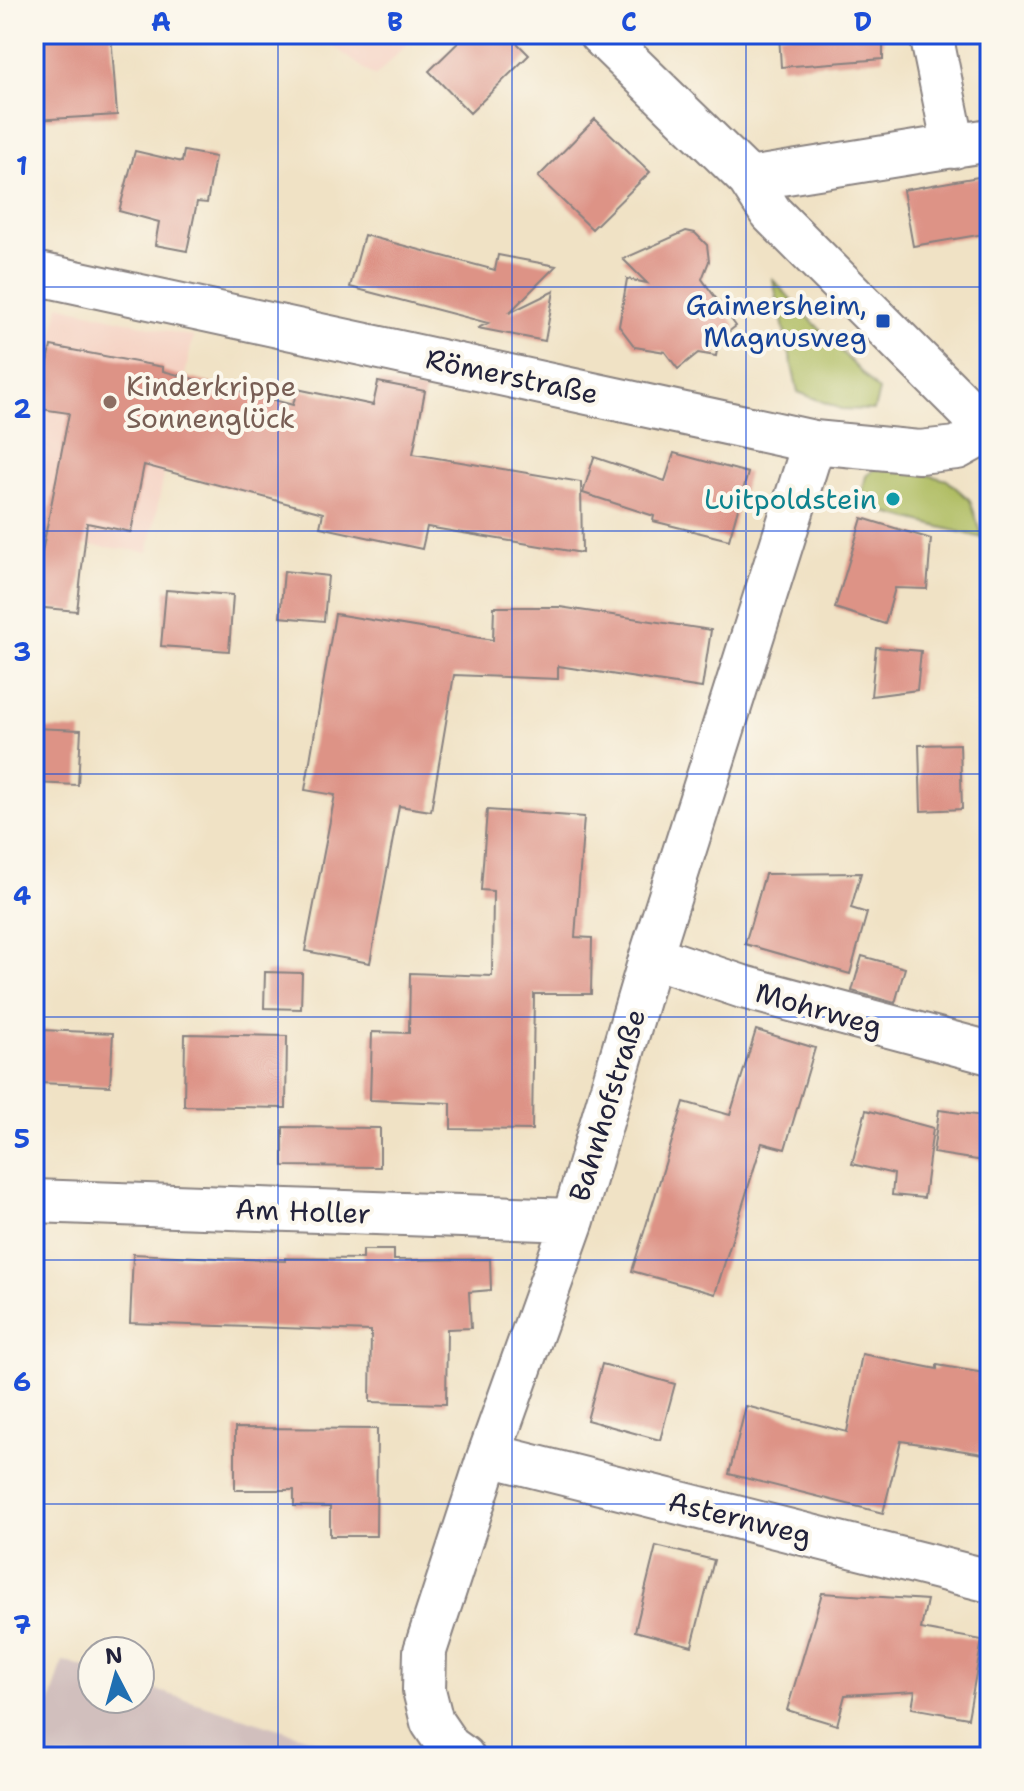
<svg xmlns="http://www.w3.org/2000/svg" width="1024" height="1791" viewBox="0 0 1024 1791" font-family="'Shantell Sans',sans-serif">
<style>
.built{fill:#f5d2c3}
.industrial{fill:#d1bfbd}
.green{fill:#adbb5e;stroke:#686e4c;stroke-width:2}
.building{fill:#dd9386}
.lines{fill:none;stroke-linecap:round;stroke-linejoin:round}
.minor-casing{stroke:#898280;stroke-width:46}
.minor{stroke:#fff;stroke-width:42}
.grid{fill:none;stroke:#1d4ed8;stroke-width:2;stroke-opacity:0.55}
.transit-dot{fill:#1a4fb4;stroke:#fbf7ec;stroke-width:3}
.education-dot{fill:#8d6e63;stroke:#fbf7ec;stroke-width:3}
.culture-dot{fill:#0f9aa8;stroke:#fbf7ec;stroke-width:3}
.labels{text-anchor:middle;stroke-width:8;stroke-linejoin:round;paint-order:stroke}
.transit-label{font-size:28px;fill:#164399;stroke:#fbf7ec;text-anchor:end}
.street-label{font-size:28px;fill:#22223b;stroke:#fbf7ec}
.education-label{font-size:28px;fill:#785e54;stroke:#fbf7ec;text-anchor:start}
.culture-label{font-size:28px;fill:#0d838f;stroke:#fbf7ec;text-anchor:end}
.neatline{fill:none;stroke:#1d4ed8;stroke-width:3}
.grid-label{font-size:26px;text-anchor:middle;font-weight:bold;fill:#1d4ed8}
</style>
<rect width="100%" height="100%" fill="#fbf7ec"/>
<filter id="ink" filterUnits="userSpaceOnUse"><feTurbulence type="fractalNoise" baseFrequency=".0125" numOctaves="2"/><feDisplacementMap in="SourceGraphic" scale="16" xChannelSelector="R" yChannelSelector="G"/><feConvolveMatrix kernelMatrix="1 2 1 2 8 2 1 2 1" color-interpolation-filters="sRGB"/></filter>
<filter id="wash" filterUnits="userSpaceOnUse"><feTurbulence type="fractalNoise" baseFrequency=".006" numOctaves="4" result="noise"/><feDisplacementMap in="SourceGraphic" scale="32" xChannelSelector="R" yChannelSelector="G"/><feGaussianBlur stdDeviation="1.8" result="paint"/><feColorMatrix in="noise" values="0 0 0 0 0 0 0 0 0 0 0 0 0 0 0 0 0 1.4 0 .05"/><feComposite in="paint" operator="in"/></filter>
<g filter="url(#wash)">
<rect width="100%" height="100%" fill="#f0e2c5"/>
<path class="built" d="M317,34H417L375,77Z
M59,305L193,337L148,552L34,539V439Z"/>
<path class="industrial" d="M63,1661L92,1670V1699H140V1685L369,1757H34Z"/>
<path class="green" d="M773,280L879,391L874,410L841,409L798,392Z
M882,463L947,480L970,500L983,538L859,506L866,476Z"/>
<g id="blocks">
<path class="building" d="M34,34H111L117,115L34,120Z
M467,34H508L529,55L470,113L429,71Z
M779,34H883V59L781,67Z
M595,119L650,172L592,229L538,177Z
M135,151L182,162L184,151L215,157L207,203L197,202L187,251L155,245L159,222L119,211Z
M990,175V233L913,246L903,190Z
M686,231L695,233L707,245L709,261L702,279L736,326L719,339L716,356L698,353L678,369L665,352L635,347L619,326L627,279L647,283L623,259Z
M364,235L495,270L498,255L556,266L509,313L554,291L545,341L478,328L488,323L350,287Z
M51,346L163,367V371L293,405L297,389L373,405L378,382L425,391L413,454L581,482L582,553L427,527L422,549L320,527L323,513L144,465L131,532L87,523L77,611L34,607V572L38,573L69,413L34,408V377L45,378Z
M674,453L748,473L729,540L653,521L654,516L583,493L594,457L665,481Z
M862,518L931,539L927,589L895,588L885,624L835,608Z
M284,571L328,576L324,621L280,617Z
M166,590L233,595L229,651L161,646Z
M494,607H560L711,630L702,688L558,666V679L454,675L431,811L399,806L370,963L305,951L335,795L305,790L335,614L493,640Z
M876,647L921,651L917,690L871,696Z
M34,728L81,730L78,785L34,783Z
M960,744L962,809L921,811L919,745Z
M487,810L584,817L575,937L592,938L591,994H534L532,1130L451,1129V1103L370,1100L372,1032L409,1033L410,973L492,976L493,891L481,890Z
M861,873L851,908L867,913L850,974L745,944L765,874Z
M862,956L905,968L895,1003L852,991Z
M265,972L302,973L301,1009L264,1008Z
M41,1030L113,1033L110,1086L39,1083Z
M756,1030L815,1048L785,1149L762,1143L715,1294L632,1271L684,1102L730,1115Z
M185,1034L287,1036L286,1108L184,1106Z
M866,1110L933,1128L924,1198L892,1195L894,1174L852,1164Z
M939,1110L990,1117V1162L933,1153Z
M283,1127L380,1128V1167L283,1166Z
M363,1250H394V1260L490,1259L491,1290L469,1292L471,1328L447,1329L446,1404L370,1402L371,1331L130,1323L133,1254L285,1261V1258L363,1259Z
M862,1354L937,1369V1365L990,1374V1455L901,1441L883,1513L729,1474L746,1406L847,1432Z
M602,1364L675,1384L660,1440L587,1420Z
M235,1428L377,1429L376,1536H330V1507L294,1506V1490H235Z
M656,1546L714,1560L692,1646L635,1631Z
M822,1593L927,1600L921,1629L982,1640L968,1718L912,1708L915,1691L845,1695L837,1725L787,1710Z"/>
</g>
</g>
<g filter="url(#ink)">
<use href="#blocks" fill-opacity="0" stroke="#898280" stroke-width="2"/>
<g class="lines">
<g class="minor-casing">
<path id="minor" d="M600,34L749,179L771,213L990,432
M931,34L954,147
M749,179L990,140
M34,273L814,442L919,452L957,448L988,431
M651,956L743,987L990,1053
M34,1201L573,1220
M489,1455L990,1581
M463,1757L449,1747L432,1722L424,1690L425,1651L489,1455L573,1220L651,956L814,442"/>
</g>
<use href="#minor" class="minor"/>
</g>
</g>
<path class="grid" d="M278,34V1757M512,34V1757M746,34V1757M34,287H990M34,531H990M34,774H990M34,1017H990M34,1260H990M34,1504H990"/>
<rect class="transit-dot" x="875" y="313" width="16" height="16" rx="4"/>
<circle class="education-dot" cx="110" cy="402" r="8"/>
<circle class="culture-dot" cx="893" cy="499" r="8"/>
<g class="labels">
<g class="transit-label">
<text x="867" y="315">Gaimersheim,<tspan x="867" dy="32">Magnusweg</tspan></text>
</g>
<g class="street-label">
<text transform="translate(512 376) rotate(12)" y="10">Römerstraße</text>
<text transform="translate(819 1009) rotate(16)" y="10">Mohrweg</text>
<text transform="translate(607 1105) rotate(-73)" y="10">Bahnhofstraße</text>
<text transform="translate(303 1211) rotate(2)" y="10">Am Holler</text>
<text transform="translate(740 1518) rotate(14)" y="10">Asternweg</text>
</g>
<g class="education-label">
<text x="126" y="396">Kinderkrippe<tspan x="126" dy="32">Sonnenglück</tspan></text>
</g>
<g class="culture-label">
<text x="877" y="509">Luitpoldstein</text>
</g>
</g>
<rect width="1024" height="1791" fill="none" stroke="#fbf7ec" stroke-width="88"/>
<g transform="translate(116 1675) rotate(354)"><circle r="38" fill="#fbf7ec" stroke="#a4a2a5" stroke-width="2"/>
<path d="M0-6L14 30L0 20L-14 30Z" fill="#1f6fb2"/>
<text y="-12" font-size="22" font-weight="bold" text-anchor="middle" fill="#22223b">N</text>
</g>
<rect x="44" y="44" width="936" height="1703" class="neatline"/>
<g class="grid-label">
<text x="161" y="31">A</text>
<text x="395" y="31">B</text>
<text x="629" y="31">C</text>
<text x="863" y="31">D</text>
<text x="22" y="175">1</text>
<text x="22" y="418">2</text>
<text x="22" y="661">3</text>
<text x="22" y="905">4</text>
<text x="22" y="1148">5</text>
<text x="22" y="1391">6</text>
<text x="22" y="1634">7</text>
</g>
</svg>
